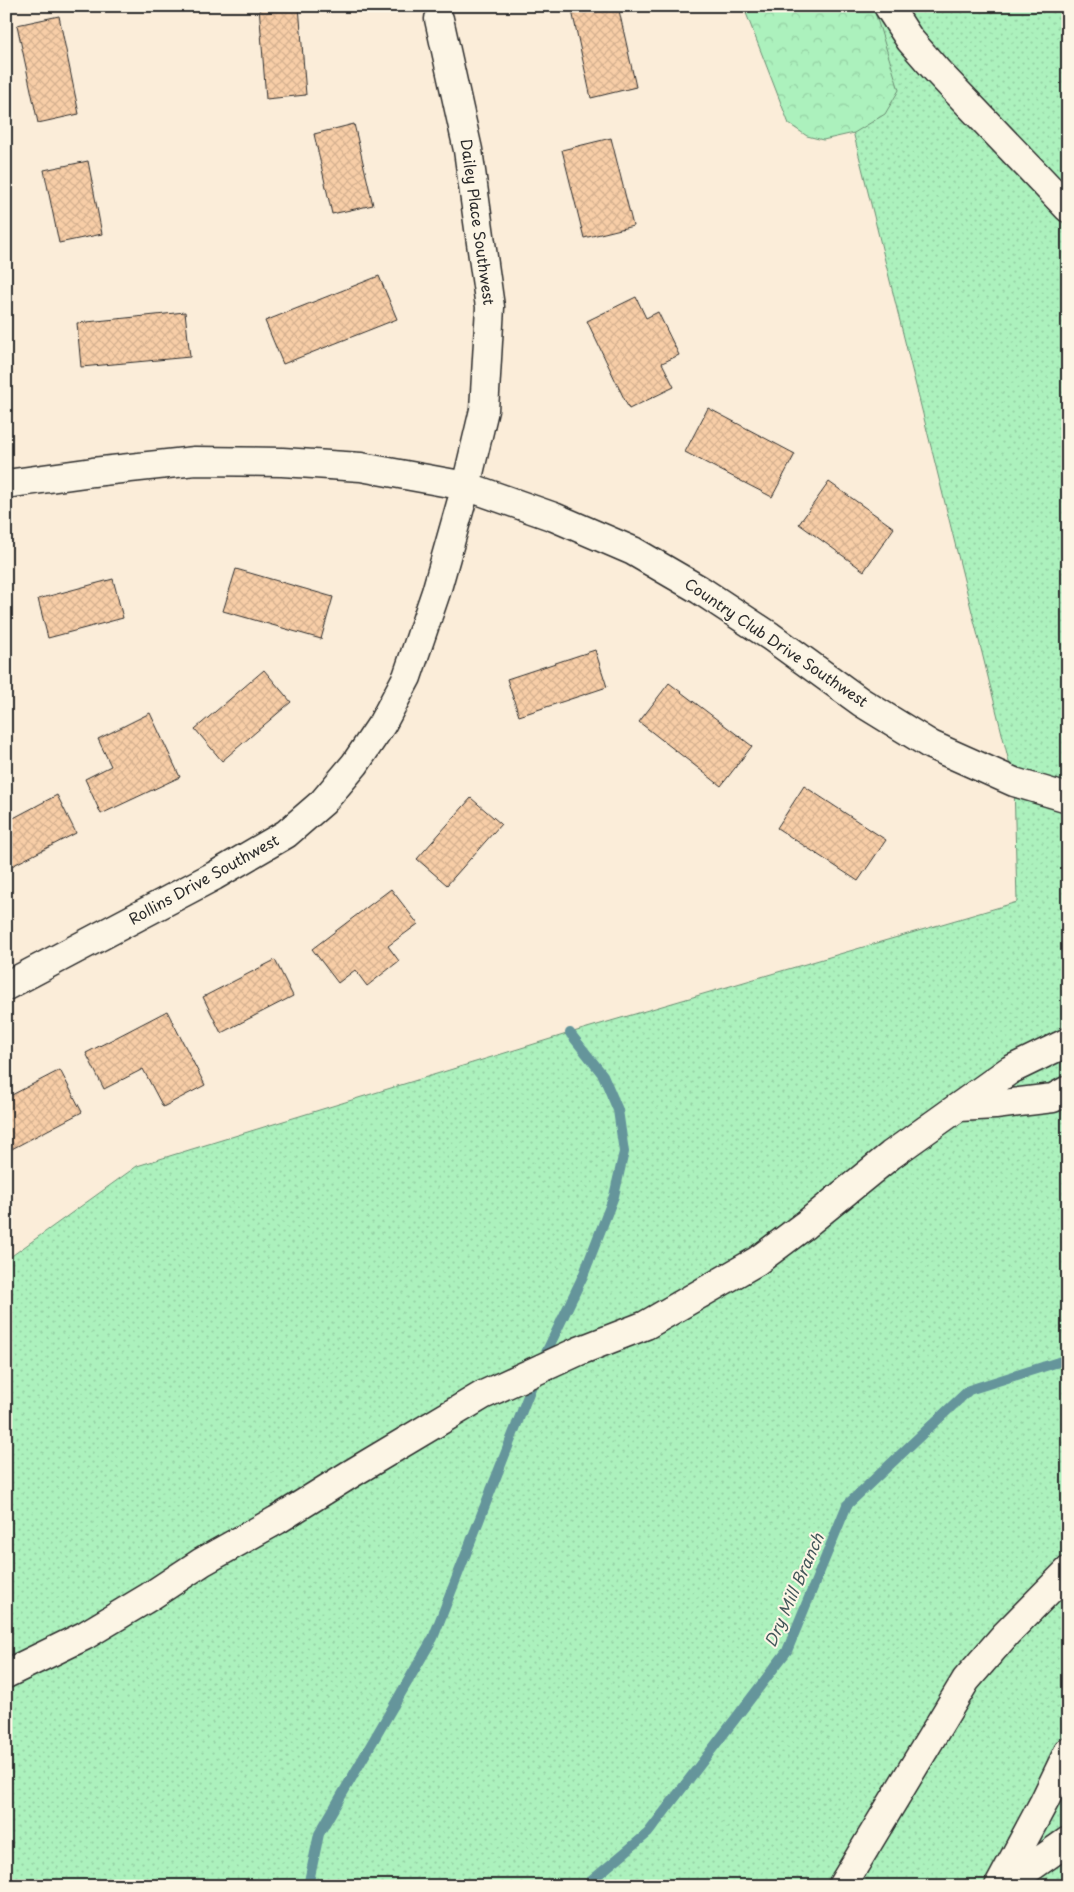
<svg xmlns="http://www.w3.org/2000/svg" width="1074" height="1892" viewBox="0 0 1074 1892" font-family="'Playpen Sans',sans-serif">
<style>
.grass{fill:url(#grass-dots);stroke:#6c8e74}
.forest{fill:url(#forest-crowns);stroke:#6c8e74}
.lines{fill:none;stroke-linecap:round;stroke-linejoin:round}
.stream{stroke:#65959b;stroke-width:10}
.building{fill:url(#building-cross-hatch);stroke:#2b2b2b}
.minor-casing{stroke:#2b2b2b;stroke-width:31}
.minor{stroke:#fcf5e5;stroke-width:28}
.labels{text-anchor:middle;stroke-width:4;stroke-linejoin:round;paint-order:stroke}
.street-label{font-size:15px;fill:#2b2b2b;stroke:#fcf5e5}
.water-label{font-size:16px;font-style:italic;fill:#43575a;stroke:#fcf5e5}
</style>
<defs>
<pattern id="grass-dots" width="8" height="8" patternUnits="userSpaceOnUse" patternTransform="scale(1.25)"><rect width="8" height="8" fill="#acf1bd"/><path d="M2 2h.1M6 6h.1" fill="none" stroke="#94cfa3" stroke-width="1.8" stroke-linecap="round"/></pattern>
<pattern id="forest-crowns" width="20" height="18" patternUnits="userSpaceOnUse" patternTransform="scale(1.25)"><rect width="20" height="18" fill="#acf1bd"/><path d="M2 6a3 3 0 1 1 6 0M12 15a3 3 0 1 1 6 0" fill="none" stroke="#94cfa3"/></pattern>
<pattern id="building-cross-hatch" width="8" height="8" patternUnits="userSpaceOnUse" patternTransform="scale(1.25)"><rect width="8" height="8" fill="#f8cea7"/><path d="M0 0l8 8M0 8l8-8" fill="none" stroke="#d5b190"/></pattern>
</defs>
<rect width="100%" height="100%" fill="#fbedd9"/>
<filter id="ink" filterUnits="userSpaceOnUse"><feTurbulence type="fractalNoise" baseFrequency=".02" numOctaves="2"/><feDisplacementMap in="SourceGraphic" scale="10" xChannelSelector="R" yChannelSelector="G"/><feConvolveMatrix kernelMatrix="1 2 1 2 8 2 1 2 1" color-interpolation-filters="sRGB"/></filter>
<g filter="url(#ink)">
<path class="grass" d="M822,6H1068V1886H6V1260L137,1166L570,1033L1017,902L1014,782Z"/>
<path class="forest" d="M740,6H873L899,90L885,114L854,133L823,140L807,136L789,124L746,13Z"/>
<g class="lines">
<path class="stream" d="M542,1361L583,1276L614,1196L624,1152L618,1110L603,1075L570,1033
M308,1886L319,1834L433,1638L531,1388
M585,1886L648,1833L787,1651L847,1505L969,1390L1068,1359"/>
</g>
<path class="building" d="M259,6H299L306,95L266,99Z
M571,6H618L636,87L591,98Z
M59,16L79,114L38,123L17,25Z
M354,124L373,205L332,214L314,134Z
M611,138L633,226L584,238L562,150Z
M88,161L102,234L59,243L44,170Z
M379,276L397,319L283,364L265,321Z
M636,297L646,318L658,312L679,355L662,363L674,387L629,409L587,321Z
M185,312L190,357L81,367L77,323Z
M708,408L795,454L772,497L685,452Z
M829,482L894,528L864,571L799,524Z
M236,569L333,597L321,639L223,611Z
M113,579L123,618L48,638L38,599Z
M595,650L607,687L519,716L507,679Z
M264,670L291,702L222,761L195,729Z
M669,683L752,746L721,786L639,722Z
M150,713L180,777L101,814L85,779L111,766L98,739Z
M804,786L886,840L858,881L777,828Z
M57,795L76,833L6,869V822Z
M471,798L501,824L447,885L417,859Z
M391,889L418,924L388,946L399,961L367,986L355,970L338,983L312,949Z
M275,960L293,996L221,1033L203,997Z
M167,1011L205,1085L163,1107L143,1069L104,1089L86,1053Z
M60,1070L82,1112L6,1152V1098Z"/>
<g class="lines">
<g class="minor-casing">
<path id="minor" d="M888,6L910,40L938,72L1068,208
M6,484L93,472L195,461L282,462L361,467L466,486L554,517L633,551L700,590L770,636L861,702L931,745L1014,782L1068,798
M6,986L214,876L286,834L323,802L355,764L382,724L407,677L436,592L466,486L484,410L490,307L468,150L439,19
M959,1107L995,1105L1053,1098L1068,1090
M6,1674L84,1636L149,1597L202,1562L277,1520L349,1475L483,1395L579,1351L646,1325L757,1261L805,1225L891,1155L1010,1070L1068,1042
M842,1886L966,1680L1006,1634L1068,1571
M999,1886L1044,1802L1068,1752
M1004,1886L1068,1841"/>
</g>
<use href="#minor" class="minor"/>
</g>
</g>
<g class="labels">
<g class="street-label">
<text transform="translate(477 222) rotate(82)" y="5">Dailey Place Southwest</text>
<text transform="translate(776 643) rotate(34)" y="5">Country Club Drive Southwest</text>
<text transform="translate(204 880) rotate(-29)" y="5">Rollins Drive Southwest</text>
</g>
<g class="water-label">
<text transform="translate(794 1590) rotate(-66)" y="6">Dry Mill Branch</text>
</g>
</g>
<rect width="1074" height="1892" fill="none" stroke="#fcf5e5" stroke-width="25"/>
<rect x="12" y="12" width="1049" height="1867" fill="none" stroke="#2b2b2b" stroke-width="2" filter="url(#ink)"/>
</svg>
